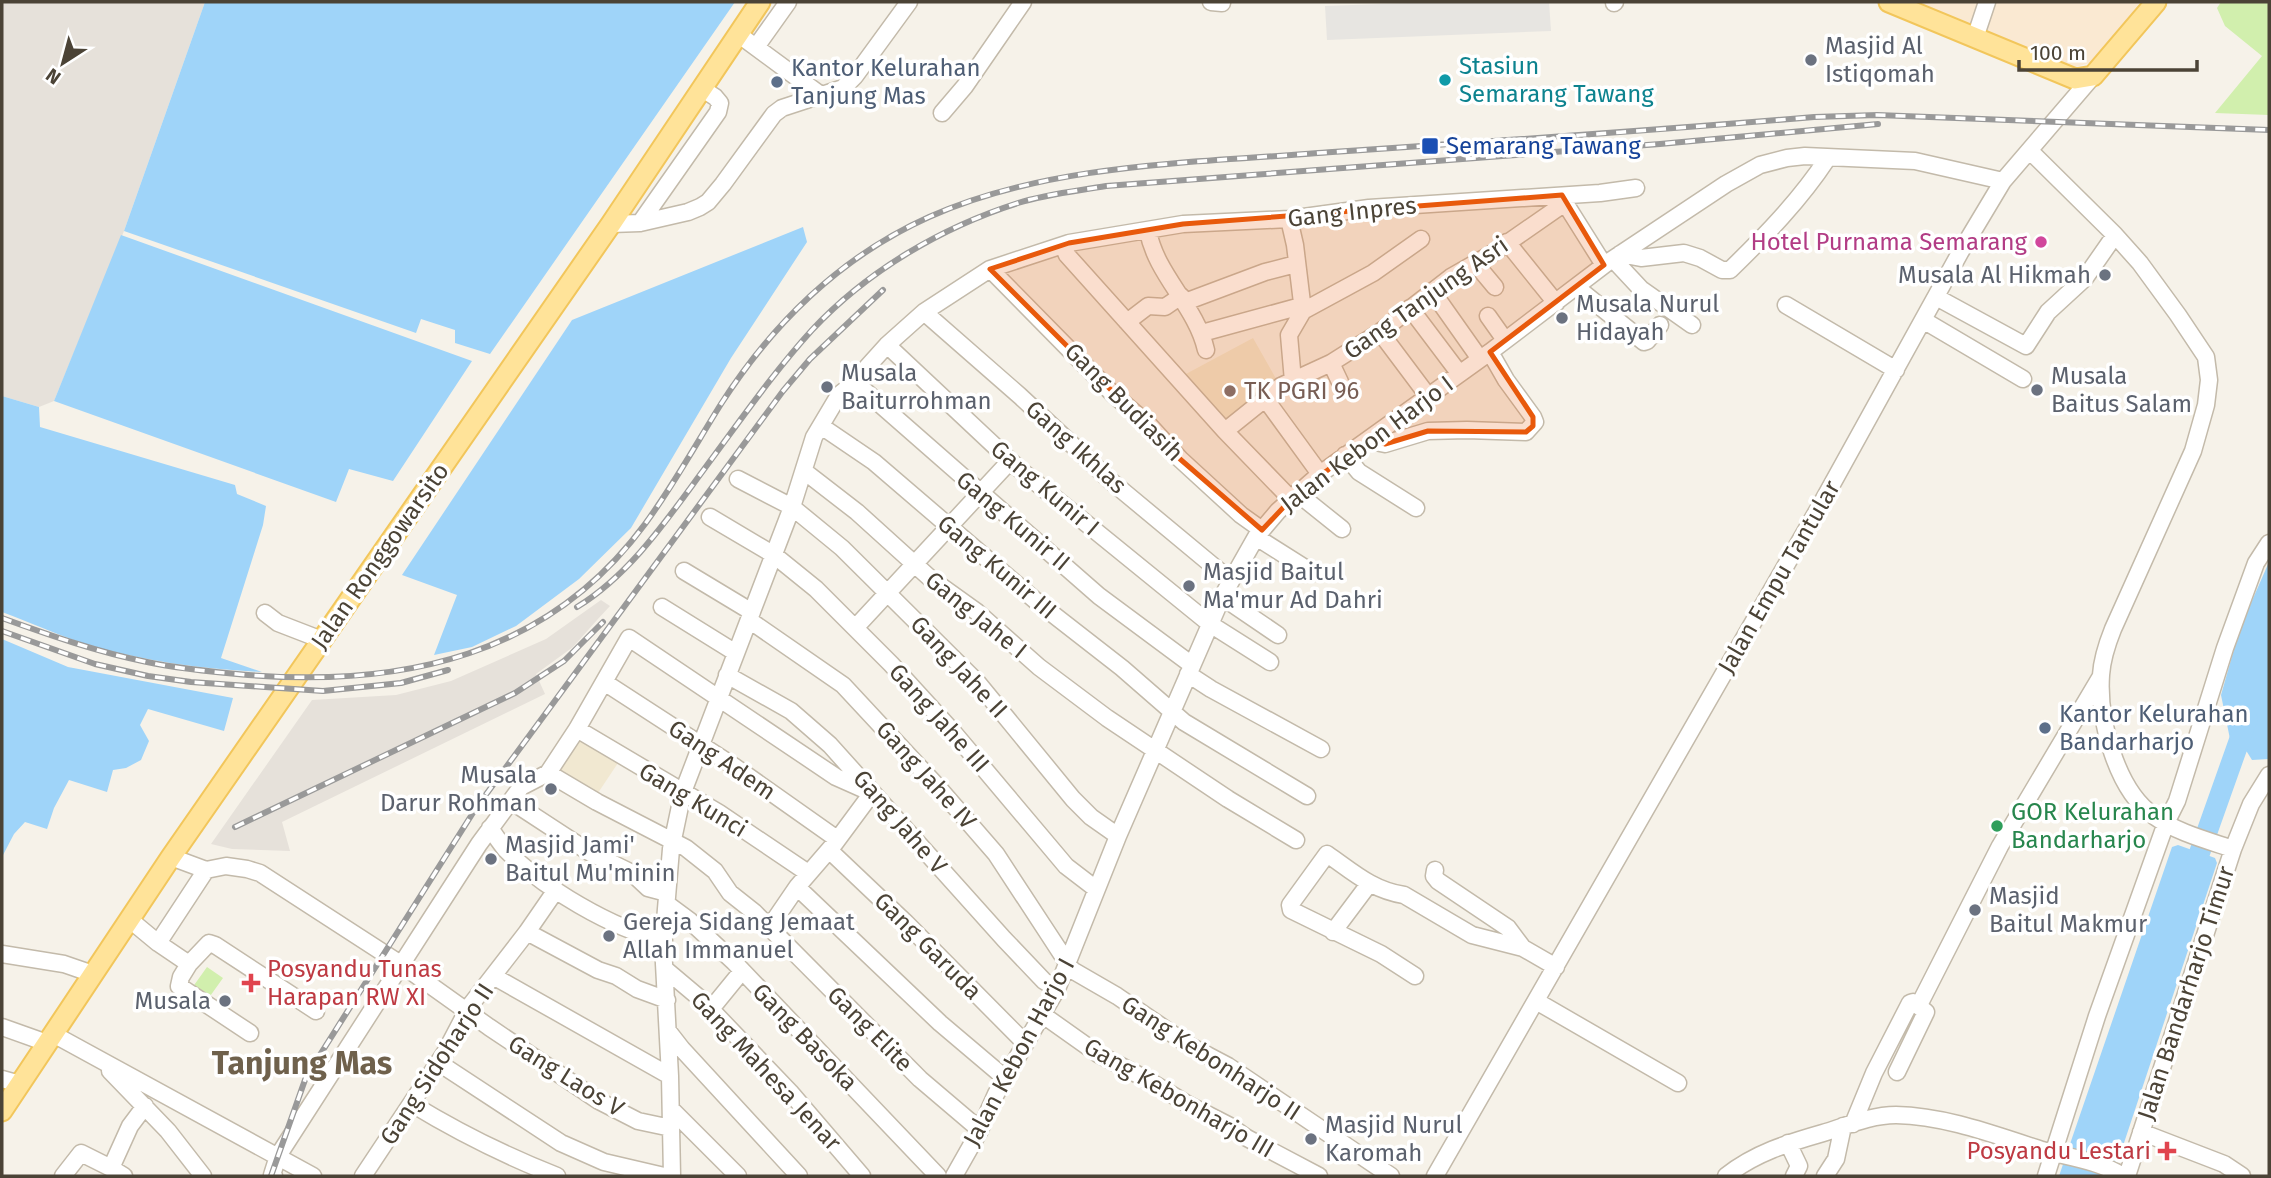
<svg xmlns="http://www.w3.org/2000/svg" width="2271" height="1178" viewBox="0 0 2271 1178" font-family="'Fira Sans',sans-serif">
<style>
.commercial{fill:#fae9d2}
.industrial{fill:#e6e1da}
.education{fill:#f1e8d1}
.green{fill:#d1efad}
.parking{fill:#e7e5e1}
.water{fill:#9fd4f9}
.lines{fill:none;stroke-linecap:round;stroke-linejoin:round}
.river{stroke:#9fd4f9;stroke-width:21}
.minor-casing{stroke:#c3baaa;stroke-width:19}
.major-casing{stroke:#f2c65b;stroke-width:23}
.minor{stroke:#fff;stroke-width:16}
.major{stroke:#ffe399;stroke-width:19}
.rail-casing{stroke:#999;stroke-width:6}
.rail{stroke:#fff;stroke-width:3.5;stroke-dasharray:10;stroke-linecap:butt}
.marked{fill:#e8590c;fill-opacity:0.2;stroke:#e8590c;stroke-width:5;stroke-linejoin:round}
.worship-dot{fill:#6b7280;stroke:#fff;stroke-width:2.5}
.culture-dot{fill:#0f9aa8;stroke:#fff;stroke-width:2.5}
.service-dot{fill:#5c6f8a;stroke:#fff;stroke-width:2.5}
.transit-dot{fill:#1a4fb4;stroke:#fff;stroke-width:2.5}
.hotel-dot{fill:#d1479c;stroke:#fff;stroke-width:2.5}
.education-dot{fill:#8d6e63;stroke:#fff;stroke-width:2.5}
.leisure-dot{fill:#2e9e5b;stroke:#fff;stroke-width:2.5}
.health-dot{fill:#e0444e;stroke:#fff;stroke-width:2.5}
.labels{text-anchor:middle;stroke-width:7;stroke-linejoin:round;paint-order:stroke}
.worship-label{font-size:24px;fill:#5b616d;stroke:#fff;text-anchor:start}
.culture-label{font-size:24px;fill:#0d838f;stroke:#fff;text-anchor:start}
.service-label{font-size:24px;fill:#4e5e75;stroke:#fff;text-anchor:start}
.transit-label{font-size:24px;fill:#164399;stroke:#fff;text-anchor:start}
.street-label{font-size:24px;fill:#4b4336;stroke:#fff}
.hotel-label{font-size:24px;fill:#b23c85;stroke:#fff;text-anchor:end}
.education-label{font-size:24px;fill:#785e54;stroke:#fff;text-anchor:start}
.leisure-label{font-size:24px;fill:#27864d;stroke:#fff;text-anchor:start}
.health-label{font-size:24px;fill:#be3a42;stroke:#fff;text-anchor:start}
.district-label{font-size:32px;font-weight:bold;fill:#6f614c;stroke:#fff}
</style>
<rect width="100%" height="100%" fill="#f6f2e9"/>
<path class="commercial" d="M1911,2H2140L2096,61L2076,67L1955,22Z"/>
<path class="industrial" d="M2,2H205L124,231L54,401L39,407L2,396Z
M601,600L610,606L597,620L573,647L536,674L545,694L282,822L290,851L232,849L211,844L312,700L396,695L451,681L546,639Z"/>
<path class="education" d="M1253,338L1279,384L1227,428L1184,375Z
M580,732L622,757L594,799L554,774Z"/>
<path class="green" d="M2221,2H2269V115L2215,113L2262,56L2225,26L2217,8Z
M207,967L223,978L208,999L192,988Z"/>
<path class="parking" d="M1436,2H1549L1551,31L1327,40L1325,6Z"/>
<path class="water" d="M205,2H735L490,354L455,343V330L421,319L416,333L124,231Z
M803,227L807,242L731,358L631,528L579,579L516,626L472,647L434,655L457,595L402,575L572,320Z
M121,235L472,361L393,481L349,469L336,502L54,401Z
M2,396L39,407L40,427L235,485L237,494L266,506L263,525L221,658L262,672C204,669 148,662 92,646C62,637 32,623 2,612Z
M2269,562V759L2252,760L2247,752L2230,739L2221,695L2240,628Z
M2,639L68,667L233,698L224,731L148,709L140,725L149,741L141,760L126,768L113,770L107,792L69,780L54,808L47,829L25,822L14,834L2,857Z
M2178,845L2192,850L2194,846L2206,849L2204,854L2215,858L2217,863L2113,1176H2059L2172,847Z"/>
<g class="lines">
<path class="river" d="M2197,860L2247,719"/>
<g class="minor-casing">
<path id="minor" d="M1211,2L1222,3
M1614,3L1615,2
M738,34L822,96
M1975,38L1987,2
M756,47L788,2
M942,113L965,86L1023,2
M2030,151L2115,235L2140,263L2178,315L2206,357L2209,380L2206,405L2193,451L2113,629C2107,644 2102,659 2101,675C2098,719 2116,790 2154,816C2176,832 2206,840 2233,849L2251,804L2269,775
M1289,219L1295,245L1303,311L1373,273L1421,239
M640,223L718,112L720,103L715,97L701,88
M611,224L640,223L688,212L700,207L708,202L723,184L774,114L782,108L843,88L855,76L909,2
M1148,231C1156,275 1196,306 1206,350
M1507,242L1556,303
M1069,243L1064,248L1067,255L1225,431L1291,499
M1620,254L1641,258L1684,253L1700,258L1722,270H1730C1765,236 1800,200 1827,159
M1613,259L1641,289L1692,325
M1475,263L1495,287
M990,269L1114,395L1149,425L1180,459L1241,515L1262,530
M1576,287L1644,342L1647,341L1660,325
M1432,291L1480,359
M1936,297L2026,346L2048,312L2085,278L2115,235
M1185,302L1265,272L1296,264
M1786,305L1896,370
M1410,308L1459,373
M924,312L1020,396L1112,482L1230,580
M1488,316L1505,340
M1923,320L2023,379
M1127,322L1148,306L1165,307L1181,296
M1380,332L1428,396
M1202,333L1301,306
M887,345L1018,468L1210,624L1270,662
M1331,363L1340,382
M1293,381L1289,335L1303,311
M850,386L887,345L924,312L990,269L1069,243L1183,224L1289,219L1369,208L1600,193L1636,188
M1264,397L1320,474
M821,426L874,462L1036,601L1122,668L1184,722L1307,796
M1225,431L1281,386L1331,363L1380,332L1451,277L1493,253L1565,203L1604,265
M1373,436L1380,443L1385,444L1428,431L1467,430L1526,432L1535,422L1533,417L1506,380L1490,352
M1345,455L1359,472L1416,508
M804,471L857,512L931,579L977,612L1039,667L1107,718L1228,799L1296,840
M738,479L792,507L842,548L978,683L1073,799L1091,817L1118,836
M1297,493L1342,529
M710,517L774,555L816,589L891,664L954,733L1066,866L1096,889
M1256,537L1313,573
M684,571L752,612
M1222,597L1278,635
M662,607L736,653
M265,613L278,623L322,640
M749,620L843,685L937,786L996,854L1072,970L1117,996L1190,1046L1228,1066L1391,1176
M855,628L1010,461
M1188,674L1211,689L1321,749
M727,675L791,711L830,745L1004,939L1044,981L1057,989
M604,682L735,767L837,839
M577,729L719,813L808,873
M548,773L597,802L686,848L715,871L730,893L754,912L920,1079L980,1130
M511,801L589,852L632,873L648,888L667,893
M490,828C495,835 500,843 506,850C542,887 613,930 664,940
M829,850L906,923L1025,1043
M171,857L206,870L226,866L247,869L260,873L402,965L489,1027L599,1101L638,1121L671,1128
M1435,870L1434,876L1438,881L1508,928L1523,948L1556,967
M667,904L690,921L734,962L938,1176
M129,919L158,943L189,964L181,977L179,986L250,1033
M769,928L797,887L940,1023L1005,1078
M527,932L556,890
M1333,932L1369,884
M158,943L206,870
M2,954L64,964L93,974
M189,964L209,943L215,945L316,1011
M665,969L703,1001L790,1092L862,1176
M493,976L670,1076
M1415,976L1381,954L1291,910L1290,905L1327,854C1353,872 1372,890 1404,895L1472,935L1523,948
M1536,1001L1678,1083
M1919,1005L2000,846L2101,676
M711,1009L742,971
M1043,1015L1098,1054L1148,1080L1189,1105L1230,1126L1247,1138L1319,1176
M2,1027L47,1043
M668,1031L682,1049L799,1176
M53,1034L313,1176
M439,1063L561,1143L604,1162L664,1176
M110,1071L168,1131L203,1176
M2,1079L20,1084
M412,1104C458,1132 506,1156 557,1176
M671,1109L738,1176
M1853,1124L1874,1073L1910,1003L1913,1002L1926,1012L1897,1072
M2141,1132L2224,1164L2242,1176
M1788,1143L1799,1166L1794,1176
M63,1176L81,1153L111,1168
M124,1176L111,1168L130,1126L145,1106
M274,1176L272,1175L278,1156L479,844L521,787L548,773L577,729L629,638L836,777L872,793L835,843L797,887
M363,1176L446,1051L469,1007L527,932L598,970L616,976L637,989L667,1000
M672,1176L670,1076L663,945L671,849L683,792L792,507L814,437L839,395L850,386L857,384L1099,596L1192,665
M954,1176L980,1130L996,1094L1057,989L1118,836L1222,597L1256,537L1278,511L1320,474L1490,352L1607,263L1726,184L1760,165L1787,158L1805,156L1915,161L2003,181
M1435,1176L1820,506L1961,251L2003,181L2093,76
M1726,1176C1755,1153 1788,1143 1823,1133C1846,1126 1871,1115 1896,1115C1946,1116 1995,1135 2042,1150C2068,1157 2100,1161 2123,1176
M1825,1176L1836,1159L1843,1126
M2046,1176L2097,1016L2166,823L2177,801L2225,648L2256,563L2269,543
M2127,1176L2233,849"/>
</g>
<g class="major-casing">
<path id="major" d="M1889,2L2075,79L2093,76L2156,2
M2,1111L171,857L611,224L760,2"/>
</g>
<use href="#minor" class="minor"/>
<use href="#major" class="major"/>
<g class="rail-casing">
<path id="rail" d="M577,607C631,574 668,518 705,468C740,421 773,373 812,330C867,271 942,227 1018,203C1046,194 1077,191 1106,186L1660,144L1878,124
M2,618C49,635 97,652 147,662C180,669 214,672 248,675C403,687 548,656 645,524C673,486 696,444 721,404C773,323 840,257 929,217C1047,164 1190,163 1318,153C1483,142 1649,131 1814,117L1877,115L2269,130
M2,631L95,664L148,676L191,682L323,691L401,683L448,670
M235,827L515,693L564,661L603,622
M271,1176L306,1077L476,808L783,391L810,359L883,290"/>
</g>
<use href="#rail" class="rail"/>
</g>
<path class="marked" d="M1562,195L1604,265L1490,352L1533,417V426L1526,432L1428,431L1385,444L1372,437L1297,493L1262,530L1180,459L990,269L1069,243L1183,224Z"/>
<g class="worship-dot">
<circle cx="1811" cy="60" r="7"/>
<circle cx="2105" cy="275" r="7"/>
<circle cx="1562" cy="318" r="7"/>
<circle cx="827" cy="387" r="7"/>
<circle cx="2037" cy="390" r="7"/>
<circle cx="1189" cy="586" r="7"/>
<circle cx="551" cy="789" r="7"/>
<circle cx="491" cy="859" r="7"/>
<circle cx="1975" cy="910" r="7"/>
<circle cx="609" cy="936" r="7"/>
<circle cx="225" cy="1001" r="7"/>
<circle cx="1311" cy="1139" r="7"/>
</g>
<circle class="culture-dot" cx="1445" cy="80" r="7"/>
<g class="service-dot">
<circle cx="777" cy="82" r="7"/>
<circle cx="2045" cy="728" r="7"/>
</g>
<rect class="transit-dot" x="1421" y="137" width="18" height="18" rx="3.5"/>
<circle class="hotel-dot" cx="2041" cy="242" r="7"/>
<circle class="education-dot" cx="1230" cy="391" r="7"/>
<circle class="leisure-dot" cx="1997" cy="826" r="7"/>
<g class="health-dot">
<path d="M247.5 972.5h7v7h7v7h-7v7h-7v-7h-7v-7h7z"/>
<path d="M2163.5 1140.5h7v7h7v7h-7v7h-7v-7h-7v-7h7z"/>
</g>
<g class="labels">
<g class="worship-label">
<text x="1825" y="54">Masjid Al<tspan x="1825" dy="28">Istiqomah</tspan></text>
<text x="2091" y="283" text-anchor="end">Musala Al Hikmah</text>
<text x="1576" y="312">Musala Nurul<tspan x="1576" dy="28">Hidayah</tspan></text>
<text x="841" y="381">Musala<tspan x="841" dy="28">Baiturrohman</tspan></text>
<text x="2051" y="384">Musala<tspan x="2051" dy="28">Baitus Salam</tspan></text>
<text x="1203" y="580">Masjid Baitul<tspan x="1203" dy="28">Ma'mur Ad Dahri</tspan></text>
<text x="537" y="783" text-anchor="end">Musala<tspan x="537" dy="28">Darur Rohman</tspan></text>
<text x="505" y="853">Masjid Jami'<tspan x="505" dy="28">Baitul Mu'minin</tspan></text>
<text x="1989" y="904">Masjid<tspan x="1989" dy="28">Baitul Makmur</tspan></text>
<text x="623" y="930">Gereja Sidang Jemaat<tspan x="623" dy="28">Allah Immanuel</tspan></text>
<text x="211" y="1009" text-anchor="end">Musala</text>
<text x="1325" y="1133">Masjid Nurul<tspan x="1325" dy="28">Karomah</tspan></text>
</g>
<g class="culture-label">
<text x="1459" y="74">Stasiun<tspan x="1459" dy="28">Semarang Tawang</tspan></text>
</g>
<g class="service-label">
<text x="791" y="76">Kantor Kelurahan<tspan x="791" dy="28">Tanjung Mas</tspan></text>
<text x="2059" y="722">Kantor Kelurahan<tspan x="2059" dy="28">Bandarharjo</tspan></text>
</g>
<g class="transit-label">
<text x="1446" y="154">Semarang Tawang</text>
</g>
<g class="street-label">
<text transform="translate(1352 212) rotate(-6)" y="8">Gang Inpres</text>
<text transform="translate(1426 298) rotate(-35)" y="8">Gang Tanjung Asri</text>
<text transform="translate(1124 402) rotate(45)" y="8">Gang Budiasih</text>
<text transform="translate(1367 444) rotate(-37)" y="8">Jalan Kebon Harjo I</text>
<text transform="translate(1076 447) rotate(42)" y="8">Gang Ikhlas</text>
<text transform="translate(1045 488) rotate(40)" y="8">Gang Kunir I</text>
<text transform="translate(1013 521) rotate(40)" y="8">Gang Kunir II</text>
<text transform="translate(380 556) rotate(-55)" y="8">Jalan Ronggowarsito</text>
<text transform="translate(997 567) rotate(40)" y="8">Gang Kunir III</text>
<text transform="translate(1779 577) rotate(-60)" y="8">Jalan Empu Tantular</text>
<text transform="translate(976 615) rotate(39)" y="8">Gang Jahe I</text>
<text transform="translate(959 667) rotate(47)" y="8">Gang Jahe II</text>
<text transform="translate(939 718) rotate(48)" y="8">Gang Jahe III</text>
<text transform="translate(722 760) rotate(34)" y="8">Gang Adem</text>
<text transform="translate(926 775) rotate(48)" y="8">Gang Jahe IV</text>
<text transform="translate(693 800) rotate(31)" y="8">Gang Kunci</text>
<text transform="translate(900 822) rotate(49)" y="8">Gang Jahe V</text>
<text transform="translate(928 946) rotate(45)" y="8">Gang Garuda</text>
<text transform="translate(2186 993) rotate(-72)" y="8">Jalan Bandarharjo Timur</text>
<text transform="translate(870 1029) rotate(45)" y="8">Gang Elite</text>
<text transform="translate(805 1037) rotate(46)" y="8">Gang Basoka</text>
<text transform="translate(1019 1052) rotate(-62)" y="8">Jalan Kebon Harjo I</text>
<text transform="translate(1211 1058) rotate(33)" y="8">Gang Kebonharjo II</text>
<text transform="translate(437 1064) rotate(-57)" y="8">Gang Sidoharjo II</text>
<text transform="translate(766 1071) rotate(47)" y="8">Gang Mahesa Jenar</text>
<text transform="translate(566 1076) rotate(32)" y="8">Gang Laos V</text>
<text transform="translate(1179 1098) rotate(30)" y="8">Gang Kebonharjo III</text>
</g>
<g class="hotel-label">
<text x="2027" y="250">Hotel Purnama Semarang</text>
</g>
<g class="education-label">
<text x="1244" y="399">TK PGRI 96</text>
</g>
<g class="leisure-label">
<text x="2011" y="820">GOR Kelurahan<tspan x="2011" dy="28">Bandarharjo</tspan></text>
</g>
<g class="health-label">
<text x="267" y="977">Posyandu Tunas<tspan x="267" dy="28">Harapan RW XI</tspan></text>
<text x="2151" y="1159" text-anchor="end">Posyandu Lestari</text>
</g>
<g class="district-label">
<text x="302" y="1074">Tanjung Mas</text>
</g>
</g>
<rect width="2271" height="1178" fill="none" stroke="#4b4336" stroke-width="7"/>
<g transform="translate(63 63) rotate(216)" stroke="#ffffff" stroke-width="5" paint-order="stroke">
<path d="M0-5L12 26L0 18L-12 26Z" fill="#4b4336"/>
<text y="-10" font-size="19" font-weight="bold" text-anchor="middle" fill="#4b4336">N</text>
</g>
<path d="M2019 60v10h178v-10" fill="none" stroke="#4b4336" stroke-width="3.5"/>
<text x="2030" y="60" font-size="21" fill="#4b4336" stroke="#ffffff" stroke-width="5" paint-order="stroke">100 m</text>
</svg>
